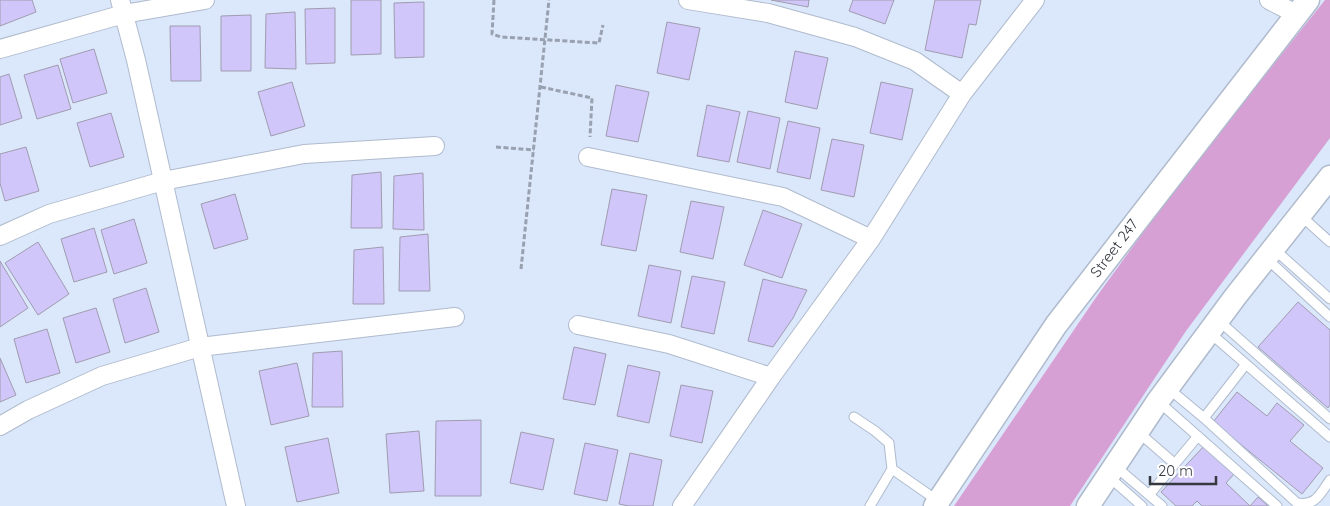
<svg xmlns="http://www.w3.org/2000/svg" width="1330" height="506" font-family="Quicksand,sans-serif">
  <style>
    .green { fill: #d6a0d5 }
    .building { fill: #d0c6f9; stroke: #a09cb0 }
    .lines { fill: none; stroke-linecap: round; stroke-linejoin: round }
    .service-casing { stroke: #afbbcd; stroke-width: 11 }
    .minor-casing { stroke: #afbbcd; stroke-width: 20 }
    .tertiary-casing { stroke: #afbbcd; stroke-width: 25 }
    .path { stroke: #98a1af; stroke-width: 3; stroke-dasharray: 5 2.5; stroke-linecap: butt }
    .service { stroke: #fff; stroke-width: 9 }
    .minor { stroke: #fff; stroke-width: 18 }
    .tertiary { stroke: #fff; stroke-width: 22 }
    .labels { text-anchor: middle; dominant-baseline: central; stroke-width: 4; stroke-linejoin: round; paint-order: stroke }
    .street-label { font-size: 15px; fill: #343940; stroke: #fff }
  </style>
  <rect width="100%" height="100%" fill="#dbe7fa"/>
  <!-- green -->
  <path class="green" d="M1325,0H1330V138L1186,331L1070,506H954L1097,296L1182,179Z"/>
  <!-- building -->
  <path class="building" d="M0,0H32L36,12L0,26Z
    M351,0H381V54L351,55Z
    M771,0H809L808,7Z
    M853,0H894L885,24L849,11Z
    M935,0H981L976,25L969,24L962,58L925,50Z
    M424,2V57L395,58L394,3Z
    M335,8V63L306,64L305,9Z
    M295,12L296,69L265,68L266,14Z
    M251,15V71H221V16Z
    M667,22L700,28L689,80L657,73Z
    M170,26H200L201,81H171Z
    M94,49L107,93L73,103L60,59Z
    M795,51L828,58L817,109L785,102Z
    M58,65L71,109L37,119L24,75Z
    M9,74L22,118L0,125V77Z
    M292,82L305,126L271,136L258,92Z
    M881,82L913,89L902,140L870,133Z
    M616,85L649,92L638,142L606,136Z
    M707,105L740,112L729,162L697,156Z
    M748,111L780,118L770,169L737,162Z
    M111,113L124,157L90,167L77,123Z
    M788,121L820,128L810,179L777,172Z
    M832,139L864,145L854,197L821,190Z
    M26,147L39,191L5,201L0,183V154Z
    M381,172L382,228H351L352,175Z
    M423,173L424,230L393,229L394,176Z
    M612,189L647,195L636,251L601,245Z
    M235,194L248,239L214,249L201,204Z
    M691,201L724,207L713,259L680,252Z
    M763,210L802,224L782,278L744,265Z
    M134,219L147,263L114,274L101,230Z
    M94,228L107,272L74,282L61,239Z
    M428,234L430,291H399L400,237Z
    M38,242L69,294L38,315L5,263Z
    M383,247L384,304H353L354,250Z
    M0,261L28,308L0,327Z
    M649,265L681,271L671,323L638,316Z
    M692,276L725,282L714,334L681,327Z
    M763,279L807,290L793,318L773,347L748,341Z
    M146,288L159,332L125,343L113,299Z
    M1298,302L1330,330V405L1328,408L1258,347Z
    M96,308L110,352L76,363L63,318Z
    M47,329L60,373L26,383L14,339Z
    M574,347L606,354L595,405L563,399Z
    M342,351L343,407H312L313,353Z
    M0,358L16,395L0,402Z
    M297,363L309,416L271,425L259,371Z
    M628,365L660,372L649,423L617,416Z
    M681,385L713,391L702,443L670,436Z
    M1237,392L1267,416L1277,403L1304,425L1290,441L1323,468L1302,494L1213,422Z
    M481,420V496H435L436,421Z
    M419,431L424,491L390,493L386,434Z
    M521,432L554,439L543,490L510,483Z
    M328,438L339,493L297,502L285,447Z
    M585,443L618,450L607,501L574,494Z
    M1204,446L1234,474L1226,483L1250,506L1258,497L1268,506H1202L1197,501L1192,506H1176L1161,492Z
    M630,453L662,460L653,506H629L619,504Z"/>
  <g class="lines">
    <!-- service casing -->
    <g class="service-casing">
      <path id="service" d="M1300,215L1330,242
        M1274,249L1330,299
        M1266,258L1330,317
        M1218,320L1330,419
        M1209,332L1330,437
        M1168,388L1204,418L1297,503C1316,506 1320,494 1330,480
        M1159,402L1277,506
        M854,417L875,431L889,443L892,469L938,501
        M1204,418L1246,364
        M1137,431L1175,464
        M1115,466L1162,506
        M1108,476L1142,506
        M1149,495L1198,436
        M870,506L892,469"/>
    </g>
    <!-- minor casing -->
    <g class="minor-casing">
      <path id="minor" d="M120,0L136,60L236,506
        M688,0L768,13L855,37L915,61L962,94
        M1269,0L1296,14
        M0,49L124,14L205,0
        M588,157L783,197L871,239
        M0,236L49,214L163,181L304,154L435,146
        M578,325L669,344L771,377
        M0,426L28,410L102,376L200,347L455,317
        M682,506L771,377L871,239L962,94L1035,0"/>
    </g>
    <!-- tertiary casing -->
    <g class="tertiary-casing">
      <path id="tertiary" d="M935,506L1056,325L1308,0
        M1088,506L1158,401L1235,297L1330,177"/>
    </g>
    <!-- path -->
    <path class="path" d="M494,0L492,34L501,37L599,43L603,25
      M541,87L592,98L590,137
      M496,147L534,150
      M521,269L549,0"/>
    <!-- service -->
    <use href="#service" class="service"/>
    <!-- minor -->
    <use href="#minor" class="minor"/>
    <!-- tertiary -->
    <use href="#tertiary" class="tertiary"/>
  </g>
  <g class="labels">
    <!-- street labels -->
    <g class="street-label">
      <text transform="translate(1114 248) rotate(-53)">Street 247</text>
    </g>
  </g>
  <!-- scale -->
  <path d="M1150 476v8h66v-8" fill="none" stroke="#343940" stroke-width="2.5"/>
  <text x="1158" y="476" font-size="15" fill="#343940" stroke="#ffffff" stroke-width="4" paint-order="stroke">20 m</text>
</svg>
